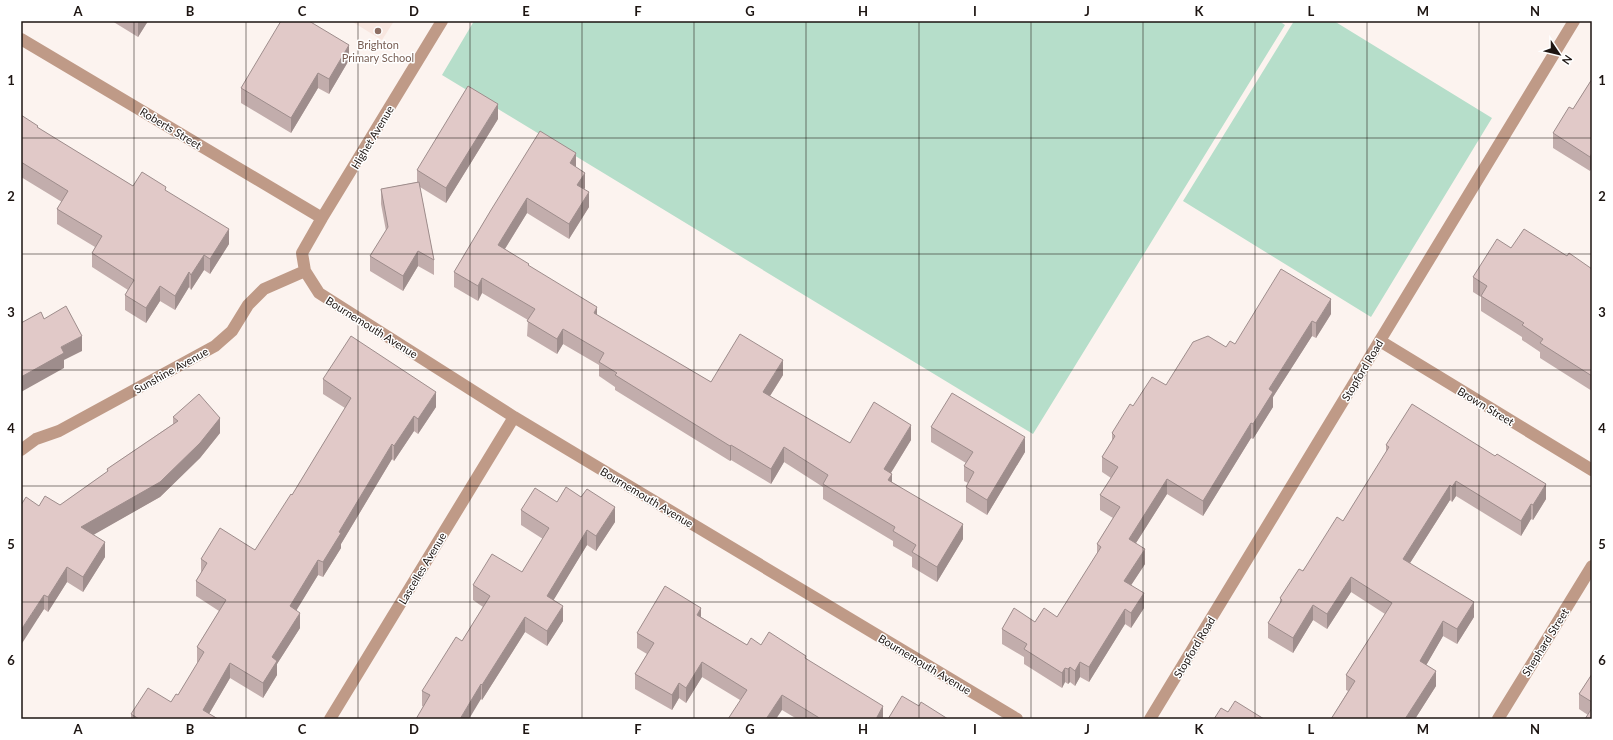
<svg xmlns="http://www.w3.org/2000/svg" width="1613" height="740" font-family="Lato,sans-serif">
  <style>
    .built { fill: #f8e6df }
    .green { fill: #b6deca }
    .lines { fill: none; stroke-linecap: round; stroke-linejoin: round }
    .street { stroke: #bf9a87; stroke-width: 12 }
    .wall { fill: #c2adac }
    .shaded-wall { fill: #9e8d8c }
    .building { fill: #e1c9c8; stroke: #9e8d8c }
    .grid { fill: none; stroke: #1d1512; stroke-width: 1; stroke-opacity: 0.55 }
    .education-dot { fill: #8d6e63; stroke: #fff; stroke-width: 1.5 }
    .labels { text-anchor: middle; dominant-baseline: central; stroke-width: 3; stroke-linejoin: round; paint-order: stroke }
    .education-label { font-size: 11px; fill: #785e54; stroke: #fff }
    .street-label { font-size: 11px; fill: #1d1512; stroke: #fff }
    .neatline { fill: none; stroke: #1d1512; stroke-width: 1.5 }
    .grid-label { font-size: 13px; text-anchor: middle; font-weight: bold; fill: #1d1512 }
  </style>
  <rect width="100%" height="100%" fill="#fcf3ef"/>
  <!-- built -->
  <path class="built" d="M351,21H394L382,40Z"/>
  <!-- green -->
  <path class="green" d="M474,21H1279L1285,25L1033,434L442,75Z
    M1294,21H1334L1492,118L1371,317L1183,201Z"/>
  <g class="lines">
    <!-- street -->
    <path class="street" d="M442,21L322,218L302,253L305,271L319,293L514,417L1017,719
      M21,39L322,218
      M1380,341L1592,470
      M21,450L36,439L59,431L215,346L232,331L248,305L264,289L305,271
      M330,719L514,417
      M1150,719L1574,21
      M1498,719L1592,566"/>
  </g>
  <!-- wall -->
  <path class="wall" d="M112,21H148L138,37Z
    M349,60L329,94L318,88L291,133L241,103V88Z
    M1592,79L1590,171L1553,148V133L1573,109Z
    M21,115L38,128L133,186L166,191L229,244L210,274L204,270L191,290L189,287L175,310L160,301L146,323L125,310V295L128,290L92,267V253L95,247L57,224V209L62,202L21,177Z
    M498,119L446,203L420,187L434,260V275L418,266L403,291L370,271V256L386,231L381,204V189L417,182V170Z
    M576,167L585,188L584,189L589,207L569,239L527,213L505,249L597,315L711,382L783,375L770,396L850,443L911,440L891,473L892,482L963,539L937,582L912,567V557L893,546V541L823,499V487L784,462L771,484L731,460L730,461L615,390V387L599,376V365L563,344L557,354L527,336L528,320L482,293L478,301L454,287V272L491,210Z
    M1511,248L1567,256L1592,269V391L1540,358V352L1522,340V337L1481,311V297L1473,292V277Z
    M1331,314L1316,338L1312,336L1273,397V407L1253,439L1251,438L1203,516L1167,494L1136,543L1145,564L1131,585L1144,608L1131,628L1125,624L1089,682L1080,677L1075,686L1070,682L1068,684L1065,682L1062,688L1024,664V657L1002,644V629L1057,617L1097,554V544L1113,518L1100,510V495L1111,478L1102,472V457L1112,441V433L1133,406L1226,347Z
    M323,379L436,407L418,434L414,431L394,461L392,459L341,544V548L323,577L318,575L296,610L300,628L277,664V675L263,698L230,678L209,714L218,719H131V714L171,702L178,695L198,663L197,662V647L219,611L196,596V581L201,573V559L255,550L292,495L345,408L323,394Z
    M173,417L220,433L200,458L160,497L94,534L105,557L83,592L67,582L48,612L44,609L38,618L39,506L60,505L107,472V469L173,424Z
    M931,427L1025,452L987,515L966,502V487L968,483L964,481V466L966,463L931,442Z
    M1386,445L1546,499L1533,520L1531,519L1521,536L1456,496L1452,502L1450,500L1410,563L1474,617L1457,644L1443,636L1426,665L1436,686L1415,719H1331L1348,691L1346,690V675L1385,614L1351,592L1327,629L1313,620L1293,653L1268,638V623L1280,603V598L1343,521L1386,453Z
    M557,502L615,522L596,551L587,545L553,600L563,621L547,646L525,632L482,700L481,699L424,707L422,706V691L462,641L483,607L473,600V585L522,572L543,539L521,525V510Z
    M701,617L747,645H761L806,659L883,719H797L782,710L740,700L702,677L686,703L679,698L672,710L635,689V674L647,654L637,648V633Z
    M1592,674V719L1588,715L1579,709V694Z"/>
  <!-- shaded-wall -->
  <path class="shaded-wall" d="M139,21H148L138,37V22Z
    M349,45V60L329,94V79Z
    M318,73V88L291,133V118Z
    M498,104V119L446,203V188Z
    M576,153V168L570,163Z
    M1592,153V168L1590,171V157Z
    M585,173V188L577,200V185Z
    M589,192V207L569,239V224Z
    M527,198V213L498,260V245Z
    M229,229V244L210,274V259Z
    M418,251V266L403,291V276Z
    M204,255V270L191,290V275Z
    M189,272V287L175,310V296Z
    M482,278V293L478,301V286Z
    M160,286V301L146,323V308Z
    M1331,299V314L1316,338V323Z
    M597,307V322L594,313Z
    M1312,321V336L1273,397V407L1253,439V424L1269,389Z
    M563,329V344L557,354V339Z
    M82,336V351L64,360V368L21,392V377L61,347Z
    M783,360V375L763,407V392Z
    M436,392V407L418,434V419Z
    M414,416V431L394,461V446Z
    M220,418V433L200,458L160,497L81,542V527Z
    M1251,423V438L1203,516V501Z
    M911,425V440L884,484V469Z
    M1025,437V452L987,515V500Z
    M392,444V459L341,544V548L323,577V562L339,532Z
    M731,445V460L730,461V446Z
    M784,447V462L771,484V469Z
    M892,474V489L888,480Z
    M1167,479V494L1129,554V539Z
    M1456,481V496L1452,502V487Z
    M1546,484V499L1533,520V505Z
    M1450,485V500L1403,574V559Z
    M1531,504V519L1521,536V521Z
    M615,507V522L596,551V536Z
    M963,524V539L937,582V567Z
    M587,530V545L547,611V596Z
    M105,542V557L83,592V577Z
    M1145,549V564L1124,596V581Z
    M318,560V575L290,621V606Z
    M67,567V582L48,612V597Z
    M1351,577V592L1327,629V614Z
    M1144,593V608L1131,628V613Z
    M44,595V609L21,645V630Z
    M1474,602V617L1457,644V629Z
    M1313,605V620L1293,653V638Z
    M563,606V621L547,646V631Z
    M701,608V623L697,615Z
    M1125,609V624L1089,682V667Z
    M300,613V628L277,664V675L263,698V683L272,657Z
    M525,617V632L482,700V685Z
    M1443,621V636L1420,676V661Z
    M702,662V677L686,703V688Z
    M1080,662V677L1075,686V671Z
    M230,663V678L206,719L203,710Z
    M1070,667V682L1068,684V669Z
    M1065,668V682L1062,688V673Z
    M1436,671V686L1415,719H1405Z
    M679,683V698L672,710V695Z
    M481,684V699L469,719H460Z
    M782,695V710L776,719H766Z
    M883,706V719H876Z"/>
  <!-- building -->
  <path class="building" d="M281,21H309L349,45L329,79L318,73L291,118L241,88Z
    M1592,79V153L1590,157L1553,133L1569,107L1573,109Z
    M468,86L498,104L446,188L417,170Z
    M21,115L38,126L37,127L133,186L142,172L166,187L165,190L229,229L210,259L204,255L191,275L189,272L175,296L160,286L146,308L125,295L134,280L92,253L102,236L57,209L68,191L21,162Z
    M540,131L576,153L570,163L585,173L577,185L589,192L569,224L527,198L498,245L529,264L528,265L597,307L594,313L711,382L740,334L783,360L763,392L850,443L874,402L911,425L884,469L892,474L888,480L963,524L937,567L912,552L916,545L893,531L895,527L823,484L828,475L784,447L771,469L731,445L730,446L615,375L617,373L599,362L604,353L563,329L557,339L527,321L535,309L482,278L478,286L454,272L491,210Z
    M419,182L434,260L418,251L403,276L370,256L388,227L381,189Z
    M1524,229L1567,256L1569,253L1592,269V376L1540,343L1543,339L1522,325L1524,323L1481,296L1487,286L1473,277L1497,239L1511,248Z
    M1281,269L1331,299L1316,323L1312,321L1269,389L1273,392L1253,424L1251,423L1203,501L1167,479L1129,539L1145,549L1124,581L1144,593L1131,613L1125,609L1089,667L1080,662L1075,671L1070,667L1068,669L1065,668L1062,673L1024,649L1027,644L1002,629L1014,608L1035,622L1044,608L1057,617L1101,547L1097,544L1120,507L1100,495L1118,467L1102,457L1115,436L1112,433L1130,404L1133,406L1152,377L1166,385L1193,342L1208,336L1226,347L1230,341L1235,344Z
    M66,306L82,336L61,347L64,353L21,377V323L41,312L44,319Z
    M351,336L436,392L418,419L414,416L394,446L392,444L339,532L341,533L323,562L318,560L290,606L300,613L272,657L277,661L263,683L230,663L203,710L218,719H139L131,714L148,688L171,702L176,694L178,695L204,652L197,647L226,600L196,581L207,563L201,559L220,528L255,550L291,494L292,495L351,398L323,379Z
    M952,393L1025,437L987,500L966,487L974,472L964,466L973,452L931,427Z
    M199,394L220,418L200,443L160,482L81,527L105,542L83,577L67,567L48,597L44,595L21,630V505L26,497L39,506L45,496L60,505L108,471L107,469L178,421L173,417Z
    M1412,404L1495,456L1497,454L1546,484L1533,505L1531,504L1521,521L1456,481L1452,487L1450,485L1403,559L1474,602L1457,629L1443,621L1420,661L1436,671L1405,719H1331L1355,681L1346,675L1392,603L1351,577L1327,614L1313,605L1293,638L1268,623L1282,600L1280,598L1299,569L1303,571L1337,517L1343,521L1389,447L1386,445Z
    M566,487L581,497L587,489L615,507L596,536L587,530L547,596L563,606L547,631L525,617L482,685L481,684L460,719H416L430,695L422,691L456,637L462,641L490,596L473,585L492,554L522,572L549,528L521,510L535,488L557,502Z
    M665,586L701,608L697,615L747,645L751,638L761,645L769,632L806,656L805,658L883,706L876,719H821L782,695L766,719H728L747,690L702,662L686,688L679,683L672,695L635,674L654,643L637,633Z
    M1592,674V702L1579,694Z
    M902,696L919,706L921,702L948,719H888Z
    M1235,701L1264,719H1214L1221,708L1228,712Z
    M1592,708V719H1585Z"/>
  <!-- grid -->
  <path class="grid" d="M134,21V719M246,21V719M358,21V719M470,21V719M582,21V719M694,21V719M806,21V719M919,21V719M1031,21V719M1143,21V719M1255,21V719M1367,21V719M1479,21V719M21,138H1592M21,254H1592M21,370H1592M21,486H1592M21,602H1592"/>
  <!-- markers -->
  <circle class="education-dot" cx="378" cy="31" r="4"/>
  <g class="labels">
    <!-- education labels -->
    <g class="education-label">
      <text x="378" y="44">Brighton<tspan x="378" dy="13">Primary School</tspan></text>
    </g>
    <!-- street labels -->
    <g class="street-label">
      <text transform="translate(171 128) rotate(31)">Roberts Street</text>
      <text transform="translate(372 137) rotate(-59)">Highet Avenue</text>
      <text transform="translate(372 327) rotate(32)">Bournemouth Avenue</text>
      <text transform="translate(171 370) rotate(-29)">Sunshine Avenue</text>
      <text transform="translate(1362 370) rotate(-59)">Stopford Road</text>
      <text transform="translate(1486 406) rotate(31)">Brown Street</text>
      <text transform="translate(647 497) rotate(31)">Bournemouth Avenue</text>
      <text transform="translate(422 568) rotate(-59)">Lascelles Avenue</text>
      <text transform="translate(1545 642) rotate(-58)">Shephard Street</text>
      <text transform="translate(1194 647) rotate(-59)">Stopford Road</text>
      <text transform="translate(925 664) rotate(31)">Bournemouth Avenue</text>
    </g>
  </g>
  <!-- border -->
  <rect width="1613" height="740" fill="none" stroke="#ffffff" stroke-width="44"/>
  <!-- north arrow -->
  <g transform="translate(1559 54) rotate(125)" stroke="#ffffff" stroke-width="3" paint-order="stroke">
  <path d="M0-3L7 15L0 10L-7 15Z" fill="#1d1512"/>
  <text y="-6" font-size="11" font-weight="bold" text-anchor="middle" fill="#1d1512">N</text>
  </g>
  <rect x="22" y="22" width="1569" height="696" class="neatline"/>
  <g class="grid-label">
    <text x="78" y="16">A</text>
    <text x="190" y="16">B</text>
    <text x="302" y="16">C</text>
    <text x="414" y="16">D</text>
    <text x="526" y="16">E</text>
    <text x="638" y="16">F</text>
    <text x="750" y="16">G</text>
    <text x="863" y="16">H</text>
    <text x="975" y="16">I</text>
    <text x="1087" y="16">J</text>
    <text x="1199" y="16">K</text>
    <text x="1311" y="16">L</text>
    <text x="1423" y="16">M</text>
    <text x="1535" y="16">N</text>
    <text x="11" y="85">1</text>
    <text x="1602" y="85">1</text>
    <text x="11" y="201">2</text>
    <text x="1602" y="201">2</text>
    <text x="11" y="317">3</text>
    <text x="1602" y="317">3</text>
    <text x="11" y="433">4</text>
    <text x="1602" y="433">4</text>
    <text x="11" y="549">5</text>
    <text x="1602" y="549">5</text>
    <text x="11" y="665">6</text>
    <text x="1602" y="665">6</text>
    <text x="78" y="734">A</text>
    <text x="190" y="734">B</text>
    <text x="302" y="734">C</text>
    <text x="414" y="734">D</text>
    <text x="526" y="734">E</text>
    <text x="638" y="734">F</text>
    <text x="750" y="734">G</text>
    <text x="863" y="734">H</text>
    <text x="975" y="734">I</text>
    <text x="1087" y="734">J</text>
    <text x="1199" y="734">K</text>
    <text x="1311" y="734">L</text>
    <text x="1423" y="734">M</text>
    <text x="1535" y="734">N</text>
  </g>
</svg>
